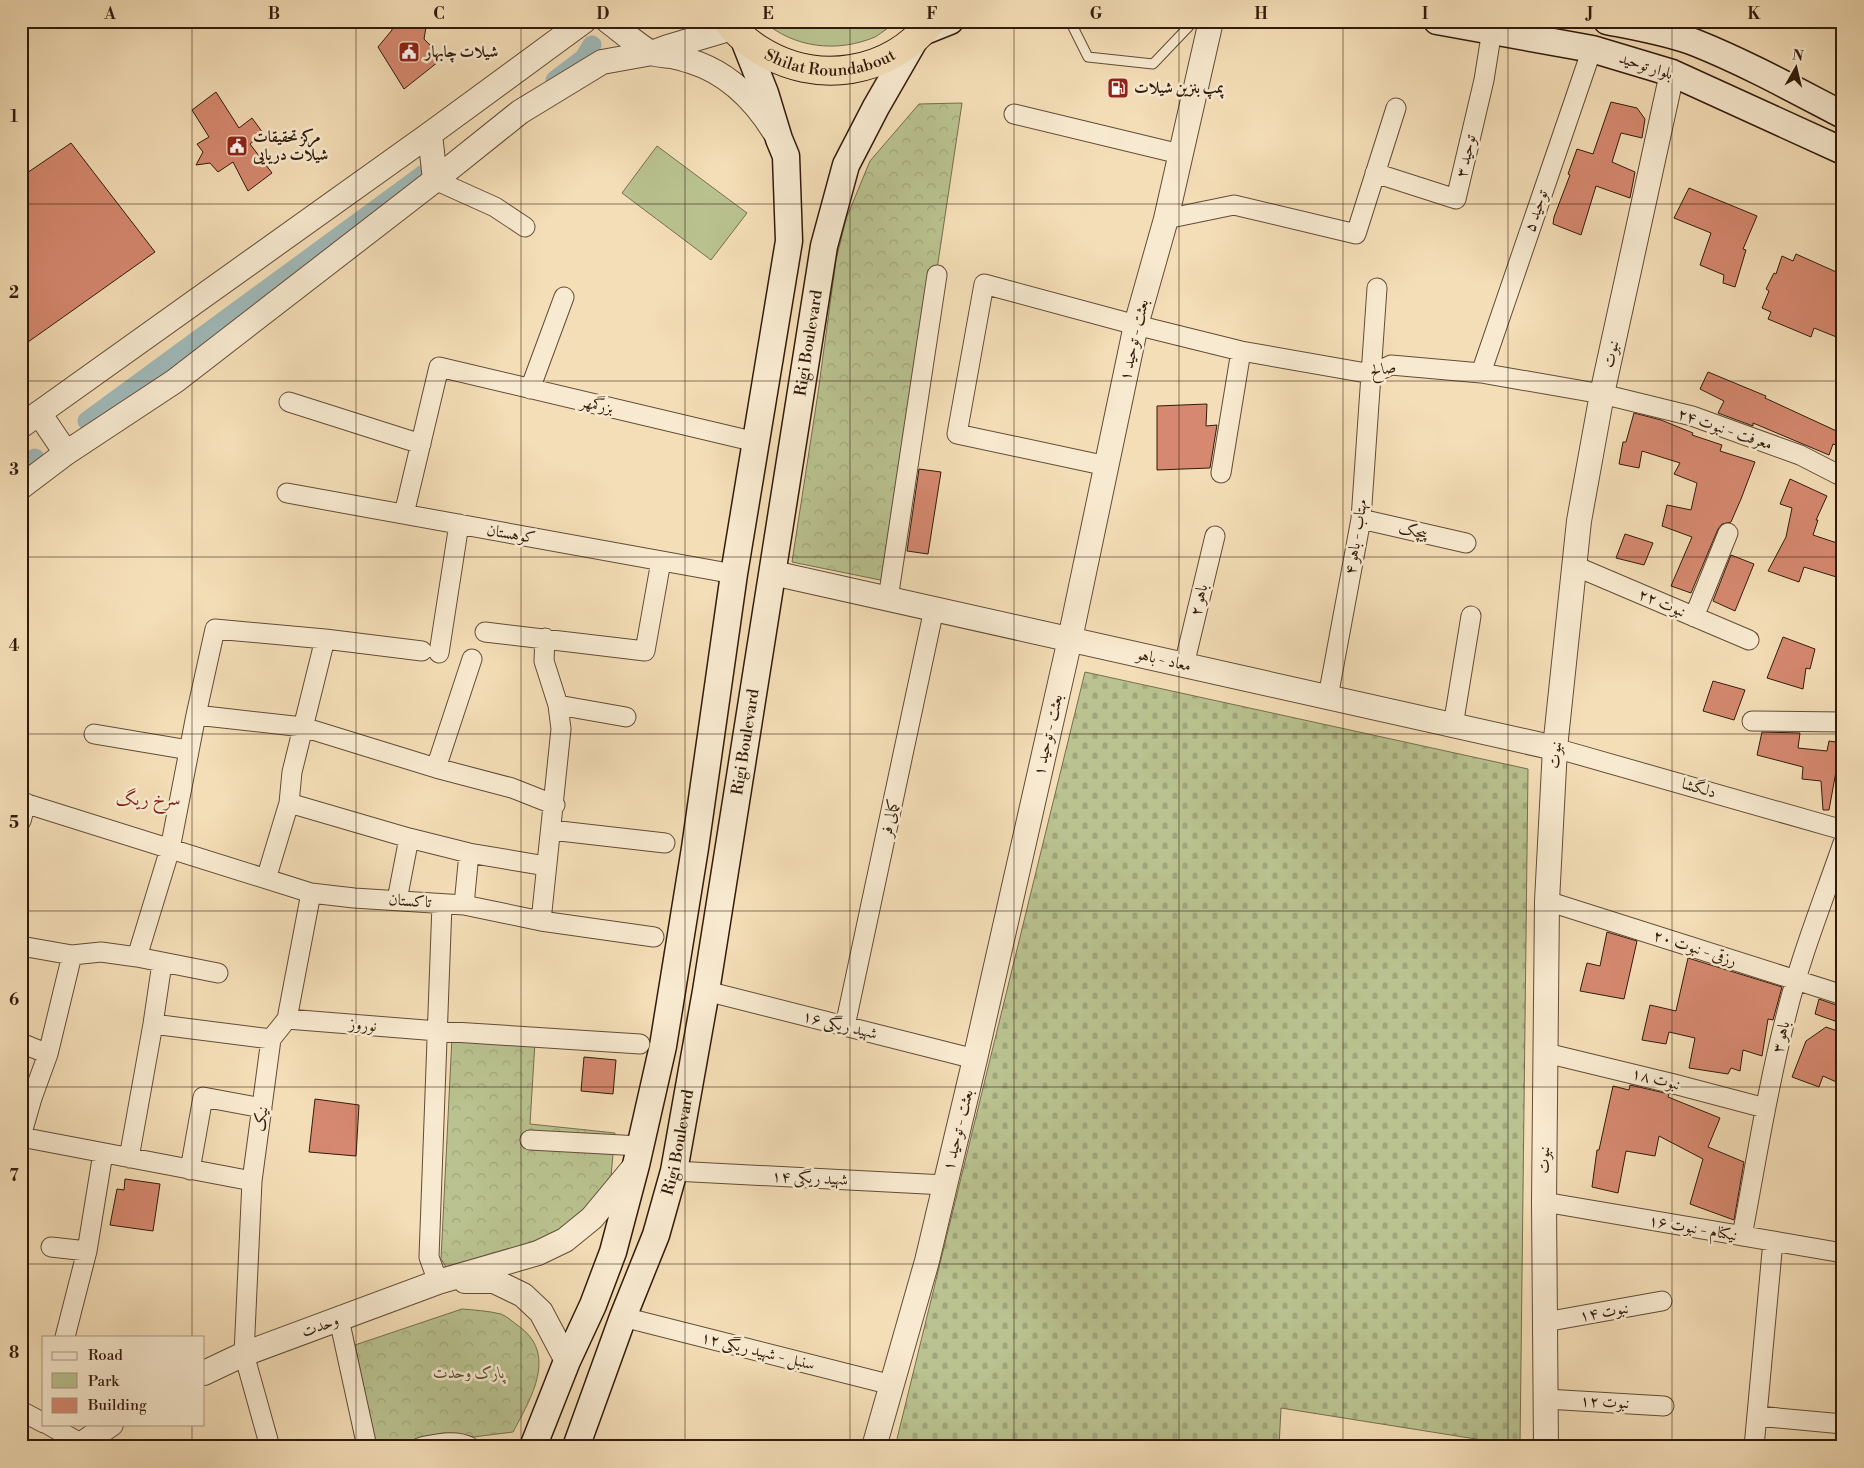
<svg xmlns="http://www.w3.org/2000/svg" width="1864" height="1468" font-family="'Libre Bodoni',Amiri,serif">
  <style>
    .green { fill: #b9c290; stroke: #766e4e }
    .forest { fill: url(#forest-crowns); stroke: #766e4e }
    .cemetery { fill: url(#cemetery-stones); stroke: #766e4e }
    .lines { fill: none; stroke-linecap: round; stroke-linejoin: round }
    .canal { stroke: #a0b9b9; stroke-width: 19 }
    .building { fill: #d68970; stroke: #321b0b }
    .service-casing { stroke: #624c36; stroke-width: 11 }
    .minor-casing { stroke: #624c36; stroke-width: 21 }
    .tertiary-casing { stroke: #624c36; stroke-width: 26 }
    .secondary-casing { stroke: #321b0b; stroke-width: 29 }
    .trunk-casing { stroke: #321b0b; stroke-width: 30 }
    .service { stroke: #f8ead0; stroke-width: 9 }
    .minor { stroke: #f8ead0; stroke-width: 19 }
    .tertiary { stroke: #f8ead0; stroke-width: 24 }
    .secondary { stroke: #f8ead0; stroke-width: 26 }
    .trunk { stroke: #f4deb7; stroke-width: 28 }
    .grid { fill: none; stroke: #321b0b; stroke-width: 1; stroke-opacity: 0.55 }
    .labels { text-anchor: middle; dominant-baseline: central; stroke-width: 5; stroke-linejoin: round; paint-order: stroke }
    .street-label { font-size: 16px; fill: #321b0b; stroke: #f8ead0 }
    .poi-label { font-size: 16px; font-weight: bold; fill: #321b0b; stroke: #f8ead0; text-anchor: start }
    .park-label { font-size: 16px; font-style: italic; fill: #5a4d33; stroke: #f8ead0 }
    .neighbourhood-label { font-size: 18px; fill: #7a1f14; stroke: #f8ead0 }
    .neatline { fill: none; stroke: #321b0b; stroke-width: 2 }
    .grid-label { font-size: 16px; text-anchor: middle; font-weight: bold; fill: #321b0b }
  </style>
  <defs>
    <pattern id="forest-crowns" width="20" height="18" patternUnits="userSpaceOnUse" patternTransform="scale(1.25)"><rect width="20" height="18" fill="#b9c290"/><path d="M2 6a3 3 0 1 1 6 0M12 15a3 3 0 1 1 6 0" fill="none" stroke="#a0a67b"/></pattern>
    <pattern id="cemetery-stones" width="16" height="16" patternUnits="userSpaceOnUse" patternTransform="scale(1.25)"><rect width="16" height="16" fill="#b9c290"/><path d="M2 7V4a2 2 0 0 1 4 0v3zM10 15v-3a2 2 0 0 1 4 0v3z" fill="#a0a67b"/></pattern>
  </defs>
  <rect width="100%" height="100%" fill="#f4deb7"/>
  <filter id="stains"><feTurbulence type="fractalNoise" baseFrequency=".004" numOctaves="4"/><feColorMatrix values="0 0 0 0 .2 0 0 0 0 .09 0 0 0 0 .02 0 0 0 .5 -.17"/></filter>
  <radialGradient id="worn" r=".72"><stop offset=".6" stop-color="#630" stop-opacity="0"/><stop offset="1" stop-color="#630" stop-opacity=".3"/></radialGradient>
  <!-- green -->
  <path class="green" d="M763,21H897C890,26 882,33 875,37C837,53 794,48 763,21Z
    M657,146L747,213L711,260L622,193Z"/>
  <!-- forest -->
  <path class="forest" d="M962,103L890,582L792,562L818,393L836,260L846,219L870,161L919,104Z
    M452,1037L535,1042L530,1124L615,1133L611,1176L568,1233L446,1267L441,1259Z
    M462,1309C474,1310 489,1311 501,1314C506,1316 512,1321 517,1325C559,1353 531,1398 513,1432L393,1447H376L355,1345Z"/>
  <!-- cemetery -->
  <path class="cemetery" d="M1085,672L1528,769L1520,1446L1281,1408L1279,1447H895Z"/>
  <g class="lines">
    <!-- canal -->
    <path class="canal" d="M555,80L584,58L592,45
      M87,421L424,174
      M21,468L35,458"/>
  </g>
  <!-- building -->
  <path class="building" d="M392,21H427L424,39L443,58L404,89L378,47L392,30Z
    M216,92L239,128L252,118L263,133L250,144L272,173L248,191L233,162L218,172L210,163L196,165L203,152L197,144L209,137L192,110Z
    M1611,102L1637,108L1645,119L1642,138L1621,133L1612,162L1635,172L1630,198L1596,186L1581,235L1553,224L1554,217L1570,175L1568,174L1577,149L1593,154Z
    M71,143L155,252L21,347V177Z
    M1689,188L1757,216L1743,249L1746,250L1735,287L1723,283L1724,275L1700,265L1711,233L1674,218Z
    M1796,254L1843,275V330L1839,338L1814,328L1811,337L1768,319L1771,312L1762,308L1769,291L1766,289L1774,273L1776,274L1782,256L1793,261Z
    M1708,372L1766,396L1765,398L1843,434L1839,446L1833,444L1829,455L1753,423V426L1718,413L1724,401L1700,389Z
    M1207,404L1206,426L1217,425L1210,468L1157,470V406Z
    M1634,413L1661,420L1693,433L1692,435L1722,445L1720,451L1755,462L1741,499L1731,522L1722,524L1718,529L1691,593L1671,586L1692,537L1662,526L1667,505L1691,510L1697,483L1674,474L1680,463L1642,451L1639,468L1619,464L1623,442H1626Z
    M919,469L941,472L928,554L907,551Z
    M1790,479L1827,496L1816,520H1818L1813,535L1843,545V579L1804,567L1799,582L1768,571L1786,537L1792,508L1780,504Z
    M1625,534L1653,543L1644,565L1616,558Z
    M1731,555L1754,564L1735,611L1713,601Z
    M1783,637L1815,649L1810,669L1806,668L1803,689L1767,678Z
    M1713,681L1745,690L1734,720L1703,711Z
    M1762,732L1800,733L1798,748L1827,751L1829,741L1843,743V766H1837L1829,810H1823L1821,781L1802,779L1803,767L1757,755Z
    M1607,932L1637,941L1624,999L1580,991L1587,963L1600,966Z
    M1688,958L1782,987L1773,1020L1768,1019L1762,1056L1743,1050L1740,1071L1731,1068L1728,1074L1689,1068L1695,1038L1669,1032L1666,1044L1642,1040L1650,1005L1676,1011Z
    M1819,999L1839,1006L1835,1021L1815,1014Z
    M1826,1027L1843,1033V1085L1823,1076L1819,1087L1792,1077L1806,1041Z
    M584,1057L616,1060L613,1094L581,1091Z
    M1630,1085L1669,1094L1668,1097L1720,1118L1708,1147L1744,1162L1734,1220L1690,1204L1703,1159L1659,1136L1655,1156L1626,1151L1618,1193L1592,1187L1597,1150H1599L1613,1086L1629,1090Z
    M315,1099L359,1105L356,1156L309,1152Z
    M125,1179L160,1184L153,1231L110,1225L117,1189L124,1190Z"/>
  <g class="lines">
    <!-- service casing -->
    <g class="service-casing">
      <path id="service" d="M1070,21L1088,57L1153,64L1194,21"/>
    </g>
    <!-- minor casing -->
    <g class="minor-casing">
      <path id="minor" d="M1014,114L1180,154
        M1375,173L1456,199L1484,80L1492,30
        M435,180L495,207L525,227
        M1166,219L1234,205L1356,234L1396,108
        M1481,373L1592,49
        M530,389L564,297
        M289,402L421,444
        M1107,466L957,434L984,284L1136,325L1241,351L1372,374L1391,365L1481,373L1602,394L1692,416L1800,455L1843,477
        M1221,473L1241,351
        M287,493L734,574
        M404,514L439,367L756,442
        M1361,519L1466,543
        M1575,566L1749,640
        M888,599L937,275
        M1694,617L1728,533
        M485,632L645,651L661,561
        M439,653L459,524
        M1184,665L1215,536
        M1328,697L1361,519L1377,288
        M558,705L626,717
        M196,715L303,727L436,768L512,788L555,805
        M1752,721L1843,722
        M1453,726L1471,616
        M94,734L189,750
        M1555,748L1843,830
        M436,768L472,659
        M21,802L311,893L354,898L464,905L541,921L654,937
        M289,803L409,838L469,853L546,866
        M21,821L26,803
        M551,830L665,843
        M266,879L289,803L292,772L325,639
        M397,900L409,838
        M1547,901L1843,995
        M464,905L469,853
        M541,921L561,729L558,705L544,661L545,638
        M21,946L72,955L101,952L137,957L218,973
        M137,957L170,849L196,715L215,629L325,639L422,651
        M706,991L975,1059
        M287,1019L438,1031L640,1044
        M153,1024L271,1039
        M845,1026L934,609
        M21,1043L48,1054
        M1546,1053L1674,1084L1765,1108
        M21,1136L32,1098L48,1054L72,955
        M21,1137L252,1181
        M530,1140L640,1146
        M129,1158L153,1024L162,963
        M190,1170L203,1097L262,1108
        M674,1171L945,1185
        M1544,1202L1843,1253
        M1742,1236C1756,1163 1767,1089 1786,1016C1800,958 1823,901 1843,843
        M51,1247L87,1251
        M438,1282L429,1257L442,904
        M623,1317L892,1385
        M339,1319L367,1447
        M1545,1322L1662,1301
        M65,1337L87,1251L103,1153
        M1546,1399L1664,1406
        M21,1411L44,1423
        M1757,1416L1843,1424
        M47,1424L82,1444L78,1447
        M270,1447L244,1354L252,1181L271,1039L287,1019L311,893
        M421,1447C437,1444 455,1439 470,1447
        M1754,1447L1773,1241"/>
    </g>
    <!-- tertiary casing -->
    <g class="tertiary-casing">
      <path id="tertiary" d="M608,21C619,29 642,49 652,53C657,55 665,55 671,56C677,57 683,59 690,61C726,72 754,99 774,131
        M430,134L435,180
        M39,413L66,453
        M21,426L430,134L584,21
        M21,487L66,453L175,381L435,180L520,112L602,62L652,53L668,47L732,28
        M773,573L1555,748
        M465,1281H494L523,1295L541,1312L567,1361
        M204,1373L244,1354L438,1282L538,1253L565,1240L592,1218L636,1165
        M81,1447L82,1444L111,1424
        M874,1447L927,1261L975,1059L1070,639L1136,325L1166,219L1211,21
        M1546,1447L1544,1202L1547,901L1555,748L1579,521L1602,394L1672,73"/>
    </g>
    <!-- secondary casing -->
    <g class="secondary-casing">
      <g id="secondary">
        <path d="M1437,21L1592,49L1672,73L1843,151"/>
        <path d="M1607,21C1636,27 1668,32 1696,43C1746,63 1795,90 1843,115"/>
        <path d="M925,31L950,21"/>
        <path d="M533,1447L567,1361L593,1305L613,1252L636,1165L663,1046L695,848L734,574L789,241L786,156L779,139L765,93L744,40"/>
        <path id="s1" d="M576,1447L623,1317L656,1235L674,1171L706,991L824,246L846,165L876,107L914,41"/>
      </g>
    </g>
    <!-- trunk casing -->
    <g class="trunk-casing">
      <g id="trunk">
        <path id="s2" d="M727,21C736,33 746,41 758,49C816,86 889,75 932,21"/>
      </g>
    </g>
    <!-- service -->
    <use href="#service" class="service"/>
    <!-- minor -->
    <use href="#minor" class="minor"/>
    <!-- tertiary -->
    <use href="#tertiary" class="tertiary"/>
    <!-- secondary -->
    <use href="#secondary" class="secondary"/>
    <!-- trunk -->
    <use href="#trunk" class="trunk"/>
  </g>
  <!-- grid -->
  <path class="grid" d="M192,21V1337M356,21V1447M521,21V1447M685,21V1447M850,21V1447M1014,21V1447M1179,21V1447M1343,21V1447M1508,21V1447M1672,21V1447M21,204H1843M21,381H1843M21,557H1843M21,734H1843M21,911H1843M21,1087H1843M21,1264H1843M192,1424V1447"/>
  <!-- icons -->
  <defs>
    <g id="civic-square" transform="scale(1.125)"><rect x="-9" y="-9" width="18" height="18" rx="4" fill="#8f2418" stroke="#f8ead0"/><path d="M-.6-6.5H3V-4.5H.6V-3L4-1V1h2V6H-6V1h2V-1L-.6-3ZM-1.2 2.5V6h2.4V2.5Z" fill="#fff"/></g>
    <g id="fuel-square" transform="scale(1.125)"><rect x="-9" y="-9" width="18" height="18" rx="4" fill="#8f2418" stroke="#f8ead0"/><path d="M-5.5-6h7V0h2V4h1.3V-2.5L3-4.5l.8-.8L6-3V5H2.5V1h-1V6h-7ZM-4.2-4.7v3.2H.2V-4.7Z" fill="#fff"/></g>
  </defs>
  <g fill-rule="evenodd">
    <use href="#civic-square" x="409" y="52"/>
    <use href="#fuel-square" x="1118" y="88"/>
    <use href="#civic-square" x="237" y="146"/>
  </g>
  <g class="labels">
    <!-- street labels -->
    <g class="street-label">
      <text stroke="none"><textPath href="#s2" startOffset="118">Shilat Roundabout</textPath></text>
      <text transform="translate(1646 66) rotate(18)">بلوار توحید</text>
      <text transform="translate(1466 156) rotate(-77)">توحید ۳</text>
      <text transform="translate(1536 211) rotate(-71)">توحید ۵</text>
      <text transform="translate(1134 340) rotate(-77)">بعثت - توحید ۱</text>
      <text stroke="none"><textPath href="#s1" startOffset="1132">Rigi Boulevard</textPath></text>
      <text transform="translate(1611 354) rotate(-78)">نبوت</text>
      <text transform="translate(1383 369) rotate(-10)">صالح</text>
      <text transform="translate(597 405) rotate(13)">بزرگمهر</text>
      <text transform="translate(1725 429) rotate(19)">معرفت - نبوت ۲۴</text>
      <text transform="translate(1413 531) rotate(13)">پیچک</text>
      <text transform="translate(511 534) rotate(10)">کوهستان</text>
      <text transform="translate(1356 537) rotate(-81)">مهتاب - باهو ۴</text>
      <text transform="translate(1199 600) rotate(-77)">باهو ۲</text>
      <text transform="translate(1662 603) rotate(23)">نبوت ۲۲</text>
      <text transform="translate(1164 660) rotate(13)">معاد - باهو</text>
      <text transform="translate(1048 735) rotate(-77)">بعثت - توحید ۱</text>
      <text stroke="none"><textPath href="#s1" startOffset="728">Rigi Boulevard</textPath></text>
      <text transform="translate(1555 755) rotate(-86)">نبوت</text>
      <text transform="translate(1699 788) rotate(16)">دلگشا</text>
      <text transform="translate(890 818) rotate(-78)">کمالی فر</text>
      <text transform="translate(410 901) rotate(4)">تاکستان</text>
      <text transform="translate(1695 948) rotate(18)">رزقی - نبوت ۲۰</text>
      <text transform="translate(363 1025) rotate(5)">نوروز</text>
      <text transform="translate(840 1025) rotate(14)">شهید ریگی ۱۶</text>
      <text transform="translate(1781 1037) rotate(-77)">باهو ۳</text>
      <text transform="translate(1656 1079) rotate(14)">نبوت ۱۸</text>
      <text transform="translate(261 1119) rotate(-82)">نیک</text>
      <text transform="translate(958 1130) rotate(-76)">بعثت - توحید ۱</text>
      <text stroke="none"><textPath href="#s1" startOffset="322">Rigi Boulevard</textPath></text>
      <text transform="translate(1544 1160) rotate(-89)">نبوت</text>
      <text transform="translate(810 1178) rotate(3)">شهید ریگی ۱۴</text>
      <text transform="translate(1693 1228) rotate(10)">نیکنام - نبوت ۱۶</text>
      <text transform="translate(1604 1312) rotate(-10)">نبوت ۱۴</text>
      <text transform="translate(320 1326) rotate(-20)">وحدت</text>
      <text transform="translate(758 1351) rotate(14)">سنبل - شهید ریگی ۱۲</text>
      <text transform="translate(1605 1402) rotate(3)">نبوت ۱۲</text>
    </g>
    <!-- poi labels -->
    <g class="poi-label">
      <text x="425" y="52">شیلات چابهار</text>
      <text x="1134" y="88">پمپ بنزین شیلات</text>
      <text x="253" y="137">مرکز تحقیقات<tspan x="253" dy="18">شیلات دریایی</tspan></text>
    </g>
    <!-- park labels -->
    <g class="park-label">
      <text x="469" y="1373">پارک وحدت</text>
    </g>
    <!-- neighbourhood labels -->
    <g class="neighbourhood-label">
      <text x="148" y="799">سرخ ریگ</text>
    </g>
  </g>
  <!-- margin -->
  <rect width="1864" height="1468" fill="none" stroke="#f4deb7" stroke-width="55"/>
  <!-- legend -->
  <rect x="42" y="1336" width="162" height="90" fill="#f8ead0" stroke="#a99781"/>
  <rect x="52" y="1352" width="25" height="8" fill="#f8ead0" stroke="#a99781"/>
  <text x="88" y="1360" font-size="15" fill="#321b0b">Road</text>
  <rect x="52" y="1373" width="25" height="15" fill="#b9c290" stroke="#a99781"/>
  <text x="88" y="1386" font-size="15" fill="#321b0b">Park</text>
  <rect x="52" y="1398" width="25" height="15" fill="#d68970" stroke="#a99781"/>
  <text x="88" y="1410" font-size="15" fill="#321b0b">Building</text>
  <!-- north arrow -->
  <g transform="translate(1796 68) rotate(8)" stroke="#f8ead0" stroke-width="4" paint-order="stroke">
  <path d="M0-4L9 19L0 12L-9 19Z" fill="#321b0b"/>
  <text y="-8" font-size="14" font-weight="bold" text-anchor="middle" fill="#321b0b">N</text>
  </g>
  <rect x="28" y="28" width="1808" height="1412" class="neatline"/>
  <g class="grid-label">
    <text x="110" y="19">A</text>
    <text x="274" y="19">B</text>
    <text x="439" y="19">C</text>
    <text x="603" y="19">D</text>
    <text x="768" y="19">E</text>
    <text x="932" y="19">F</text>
    <text x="1096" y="19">G</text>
    <text x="1261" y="19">H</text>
    <text x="1425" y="19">I</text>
    <text x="1590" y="19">J</text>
    <text x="1754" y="19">K</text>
    <text x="14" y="122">1</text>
    <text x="14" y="298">2</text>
    <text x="14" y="475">3</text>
    <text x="14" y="651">4</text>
    <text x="14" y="828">5</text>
    <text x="14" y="1005">6</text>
    <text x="14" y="1181">7</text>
    <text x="14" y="1358">8</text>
  </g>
  <rect width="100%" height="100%" filter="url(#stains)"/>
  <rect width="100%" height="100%" fill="url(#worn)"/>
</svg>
